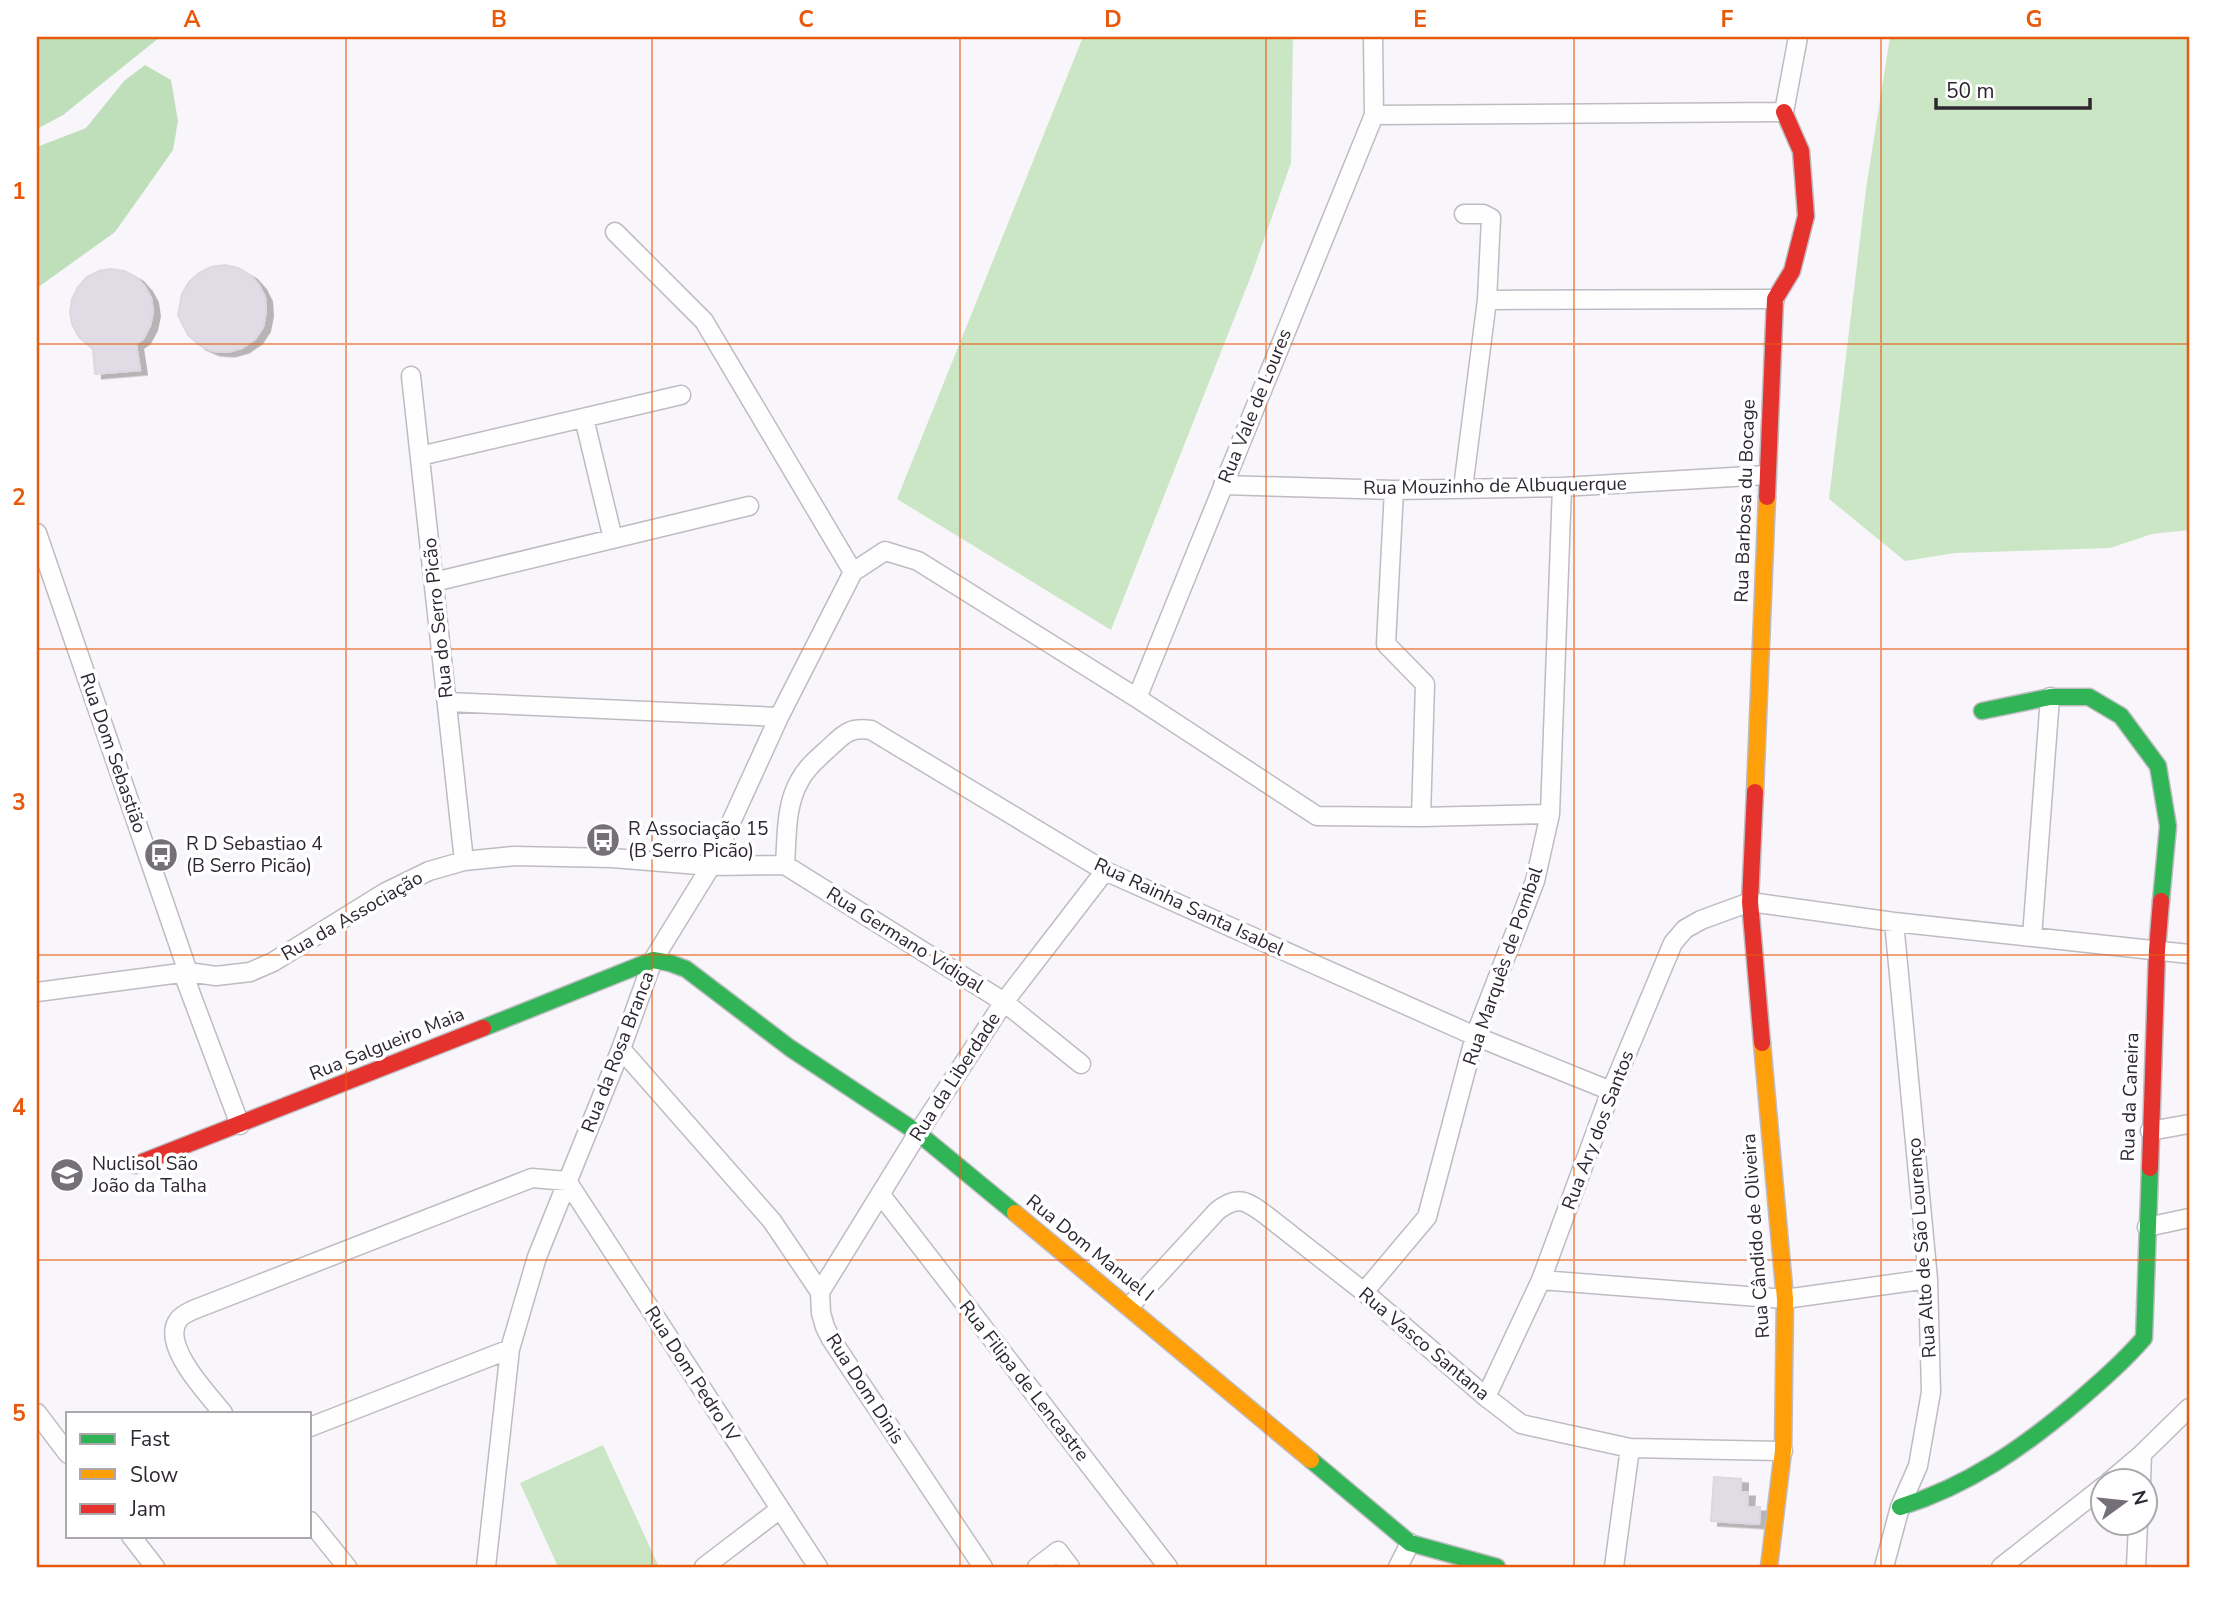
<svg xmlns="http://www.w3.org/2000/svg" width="2226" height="1604" font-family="'Nunito Sans',sans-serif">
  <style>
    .green { fill: #cae6c5 }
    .forest { fill: #bfdeba }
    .building { fill: #e0dce5; stroke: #dcd8e0; stroke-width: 2; filter: url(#shadow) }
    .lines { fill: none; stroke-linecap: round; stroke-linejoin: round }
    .street-casing { stroke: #bfbbc2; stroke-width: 21 }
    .fast-casing { stroke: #bfbbc2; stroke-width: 19 }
    .slow-casing { stroke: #bfbbc2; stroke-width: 19 }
    .jam-casing { stroke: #bfbbc2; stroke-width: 19 }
    .street { stroke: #fefefe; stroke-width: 18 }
    .fast { stroke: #30b455; stroke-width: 16 }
    .slow { stroke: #ff9f0a; stroke-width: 16 }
    .jam { stroke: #e5322d; stroke-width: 16 }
    .grid { fill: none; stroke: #e8590c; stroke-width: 2; stroke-opacity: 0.55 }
    .labels { text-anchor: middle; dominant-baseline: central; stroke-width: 7; stroke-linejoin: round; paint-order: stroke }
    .street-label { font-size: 19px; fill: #2e2732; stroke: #fff }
    .poi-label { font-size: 19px; fill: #2e2732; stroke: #fff; text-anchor: start }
    .neatline { fill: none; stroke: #e8590c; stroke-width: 2.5 }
    .grid-label { font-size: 23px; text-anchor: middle; font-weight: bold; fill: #e8590c }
  </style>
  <defs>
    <filter id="shadow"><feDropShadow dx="7" dy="4.5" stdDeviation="0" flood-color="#0004"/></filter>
  </defs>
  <rect width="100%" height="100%" fill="#f8f6fa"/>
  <!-- green -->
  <path class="green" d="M1083,37H1293L1291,163L1251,276L1111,630L897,499Z
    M1890,37H2189V530L2152,534L2110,548L1955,553L1905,561L1829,499L1866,189Z
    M603,1445L659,1567H558L520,1483Z"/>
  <!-- forest -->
  <path class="forest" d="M37,37H160L63,115L37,129Z
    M145,65L171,80L178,121L173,150L115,232L37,288V147L86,128L124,81Z"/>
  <!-- building -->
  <path class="building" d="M225,265L238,268L250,275L259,285L265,297L266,312L263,327L255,339L242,348L228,352L213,351L199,345L188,335L178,315L182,294L189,282L199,273L211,267Z
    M111,269L124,271L136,277L145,287L151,298L153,312L150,326L143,339L136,344L140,370L95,374L93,349L79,337L72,324L70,312L72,299L78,287L87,277L99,271Z
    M1714,1477L1741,1479V1492H1748L1747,1507H1760L1759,1524L1711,1521Z"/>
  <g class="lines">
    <!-- street casing -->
    <g class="street-casing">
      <path id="street" d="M1374,115L1784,112L1798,37
        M615,232L704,321L853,572
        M1487,300L1775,299
        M411,376L464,861
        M584,418L613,539
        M420,456L681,395
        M1223,485L1394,490L1562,487L1767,475
        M1463,488L1487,300L1491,218L1483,214H1464
        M1394,490L1386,644L1425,684L1421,817
        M37,533L188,972
        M853,572L885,551L918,561L1137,698L1317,816L1421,817L1550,814
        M434,582L749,506
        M1137,698L1374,115L1373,37
        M447,702L779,717
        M785,865C787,838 785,805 800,780C806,768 819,757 829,748C844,734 849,727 871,730L1105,871L1475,1036L1611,1091
        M2032,937L2050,697
        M183,973L240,1125
        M37,992L188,972L216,976L250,972L273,962L386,892L429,871L464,861L514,856L612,858L711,866L785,865L1004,1002L1081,1064
        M621,1049L772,1221L820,1292L821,1313L825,1327L831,1339L983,1567
        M2150,1131L2189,1124
        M881,1195L1168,1567
        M2147,1227L2189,1218
        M1541,1280L1785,1299L1928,1279
        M820,1292L918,1133L1004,1002L1105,871
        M1364,1292L1427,1217L1475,1036L1535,881L1550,814L1562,487
        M1129,1307L1217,1211C1238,1194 1247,1201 1267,1216L1364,1292L1486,1397L1521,1424L1630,1448L1783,1451
        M1486,1397L1541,1280L1611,1091L1673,943L1685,929L1701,920L1750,902L1894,922L2189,954
        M37,1413L68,1454
        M223,1413C208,1394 159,1344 179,1319C182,1315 189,1312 193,1310L532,1178L567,1181L818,1567
        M310,1427L510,1349
        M2109,1482L2142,1454L2189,1408
        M2141,1482L2142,1454
        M310,1521L347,1567
        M131,1536L155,1567
        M486,1567L510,1349L537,1257L621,1049L653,960L711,866L779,717L853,572
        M704,1567L780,1509
        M1037,1567L1058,1551L1070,1567
        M1398,1567L1410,1543
        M1614,1567L1630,1448
        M1884,1567L1900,1507L1918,1466L1931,1392L1928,1279L1894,922
        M2001,1567L2104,1486
        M2136,1567L2138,1524"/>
    </g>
    <!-- fast casing -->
    <g class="fast-casing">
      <path id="fast" d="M1982,711L2050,697H2089L2121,716L2158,766L2168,826L2161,901
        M483,1028L653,960L670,963L686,969L790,1048L918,1133L1015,1213
        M1311,1460L1410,1543L1497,1567
        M1900,1507C1968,1486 2024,1447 2078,1401C2101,1381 2124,1361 2144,1338L2150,1168"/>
    </g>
    <!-- slow casing -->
    <g class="slow-casing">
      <path id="slow" d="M1755,792L1767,497
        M1762,1043L1785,1299L1783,1451L1769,1567
        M1015,1213L1311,1460"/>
    </g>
    <!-- jam casing -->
    <g class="jam-casing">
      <path id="jam" d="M1767,497L1775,299L1792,271L1806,216L1801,151L1784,112
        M1755,792L1750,902L1762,1043
        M135,1165L483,1028
        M2150,1168L2157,950L2161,901"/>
    </g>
    <!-- street -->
    <use href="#street" class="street"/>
    <!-- fast -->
    <use href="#fast" class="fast"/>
    <!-- slow -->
    <use href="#slow" class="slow"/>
    <!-- jam -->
    <use href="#jam" class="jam"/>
  </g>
  <!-- grid -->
  <path class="grid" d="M346,37V1567M652,37V1567M960,37V1567M1266,37V1567M1574,37V1567M1881,37V1567M37,344H2189M37,649H2189M37,955H2189M37,1260H2189"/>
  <!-- icons -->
  <defs>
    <g id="bus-disc" transform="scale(1.75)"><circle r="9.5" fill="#756f78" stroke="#fff"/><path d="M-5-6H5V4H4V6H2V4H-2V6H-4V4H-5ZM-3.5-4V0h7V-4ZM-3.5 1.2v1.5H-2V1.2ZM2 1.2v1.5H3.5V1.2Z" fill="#fff"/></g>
    <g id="school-disc" transform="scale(1.75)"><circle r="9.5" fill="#756f78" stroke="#fff"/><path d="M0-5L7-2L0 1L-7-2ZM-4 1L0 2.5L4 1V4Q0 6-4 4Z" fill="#fff"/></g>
  </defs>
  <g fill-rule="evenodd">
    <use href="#bus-disc" x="603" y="840"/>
    <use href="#bus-disc" x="161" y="855"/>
    <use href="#school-disc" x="67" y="1175"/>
  </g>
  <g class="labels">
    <!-- street labels -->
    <g class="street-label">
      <text transform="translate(1255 406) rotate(-68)">Rua Vale de Loures</text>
      <text transform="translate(1495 486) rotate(-1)">Rua Mouzinho de Albuquerque</text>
      <text transform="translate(1745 501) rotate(-88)">Rua Barbosa du Bocage</text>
      <text transform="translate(438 618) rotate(-96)">Rua do Serro Picão</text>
      <text transform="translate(113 753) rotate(71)">Rua Dom Sebastião</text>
      <text transform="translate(1189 907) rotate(25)">Rua Rainha Santa Isabel</text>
      <text transform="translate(352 916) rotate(-30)">Rua da Associação</text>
      <text transform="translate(905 940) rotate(32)">Rua Germano Vidigal</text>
      <text transform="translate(1503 966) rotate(-71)">Rua Marquês de Pombal</text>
      <text transform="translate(387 1044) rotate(-22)">Rua Salgueiro Maia</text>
      <text transform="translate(618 1052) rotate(-69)">Rua da Rosa Branca</text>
      <text transform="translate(955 1077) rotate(-57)">Rua da Liberdade</text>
      <text transform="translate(2130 1097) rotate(-88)">Rua da Caneira</text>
      <text transform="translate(1598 1130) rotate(-69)">Rua Ary dos Santos</text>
      <text transform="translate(1756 1236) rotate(-94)">Rua Cândido de Oliveira</text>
      <text transform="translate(1090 1248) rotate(39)">Rua Dom Manuel I</text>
      <text transform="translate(1922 1248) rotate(-94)">Rua Alto de São Lourenço</text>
      <text transform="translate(1424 1344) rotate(40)">Rua Vasco Santana</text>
      <text transform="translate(692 1374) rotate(57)">Rua Dom Pedro IV</text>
      <text transform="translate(1024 1381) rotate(52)">Rua Filipa de Lencastre</text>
      <text transform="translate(865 1389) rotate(57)">Rua Dom Dinis</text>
    </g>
    <!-- poi labels -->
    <g class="poi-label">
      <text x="628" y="829">R Associação 15<tspan x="628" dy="22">(B Serro Picão)</tspan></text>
      <text x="186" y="844">R D Sebastiao 4<tspan x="186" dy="22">(B Serro Picão)</tspan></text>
      <text x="92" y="1164">Nuclisol São<tspan x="92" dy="22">João da Talha</tspan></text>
    </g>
  </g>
  <!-- border -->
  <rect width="2226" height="1604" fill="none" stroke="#ffffff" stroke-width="77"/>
  <!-- legend -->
  <rect x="66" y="1412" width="245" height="126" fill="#ffffff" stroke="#aba9ad" stroke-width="2"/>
  <rect x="80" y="1434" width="35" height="10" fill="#30b455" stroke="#aba9ad" stroke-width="2"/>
  <text x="130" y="1446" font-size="21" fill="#2e2732">Fast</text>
  <rect x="80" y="1469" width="35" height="10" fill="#ff9f0a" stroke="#aba9ad" stroke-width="2"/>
  <text x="130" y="1482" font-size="21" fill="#2e2732">Slow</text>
  <rect x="80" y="1504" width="35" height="10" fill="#e5322d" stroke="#aba9ad" stroke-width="2"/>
  <text x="130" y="1516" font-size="21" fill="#2e2732">Jam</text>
  <!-- north arrow -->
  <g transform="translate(2124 1502) rotate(75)"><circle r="33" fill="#ffffff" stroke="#aba9ad" stroke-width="2"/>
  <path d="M0-5L12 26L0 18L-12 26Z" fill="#756f78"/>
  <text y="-10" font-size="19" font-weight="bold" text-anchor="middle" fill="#2e2732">N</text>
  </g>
  <!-- scale -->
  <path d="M1936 98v10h154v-10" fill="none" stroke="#2e2732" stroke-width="3.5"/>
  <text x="1946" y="98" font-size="21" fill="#2e2732" stroke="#ffffff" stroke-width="5" paint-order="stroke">50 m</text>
  <rect x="38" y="38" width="2150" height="1528" class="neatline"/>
  <g class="grid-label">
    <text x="192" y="27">A</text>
    <text x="499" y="27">B</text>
    <text x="806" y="27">C</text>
    <text x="1113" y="27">D</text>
    <text x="1420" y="27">E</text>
    <text x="1727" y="27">F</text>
    <text x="2034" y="27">G</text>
    <text x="19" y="199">1</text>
    <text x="19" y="505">2</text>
    <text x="19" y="810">3</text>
    <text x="19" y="1115">4</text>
    <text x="19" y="1421">5</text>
  </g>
</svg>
